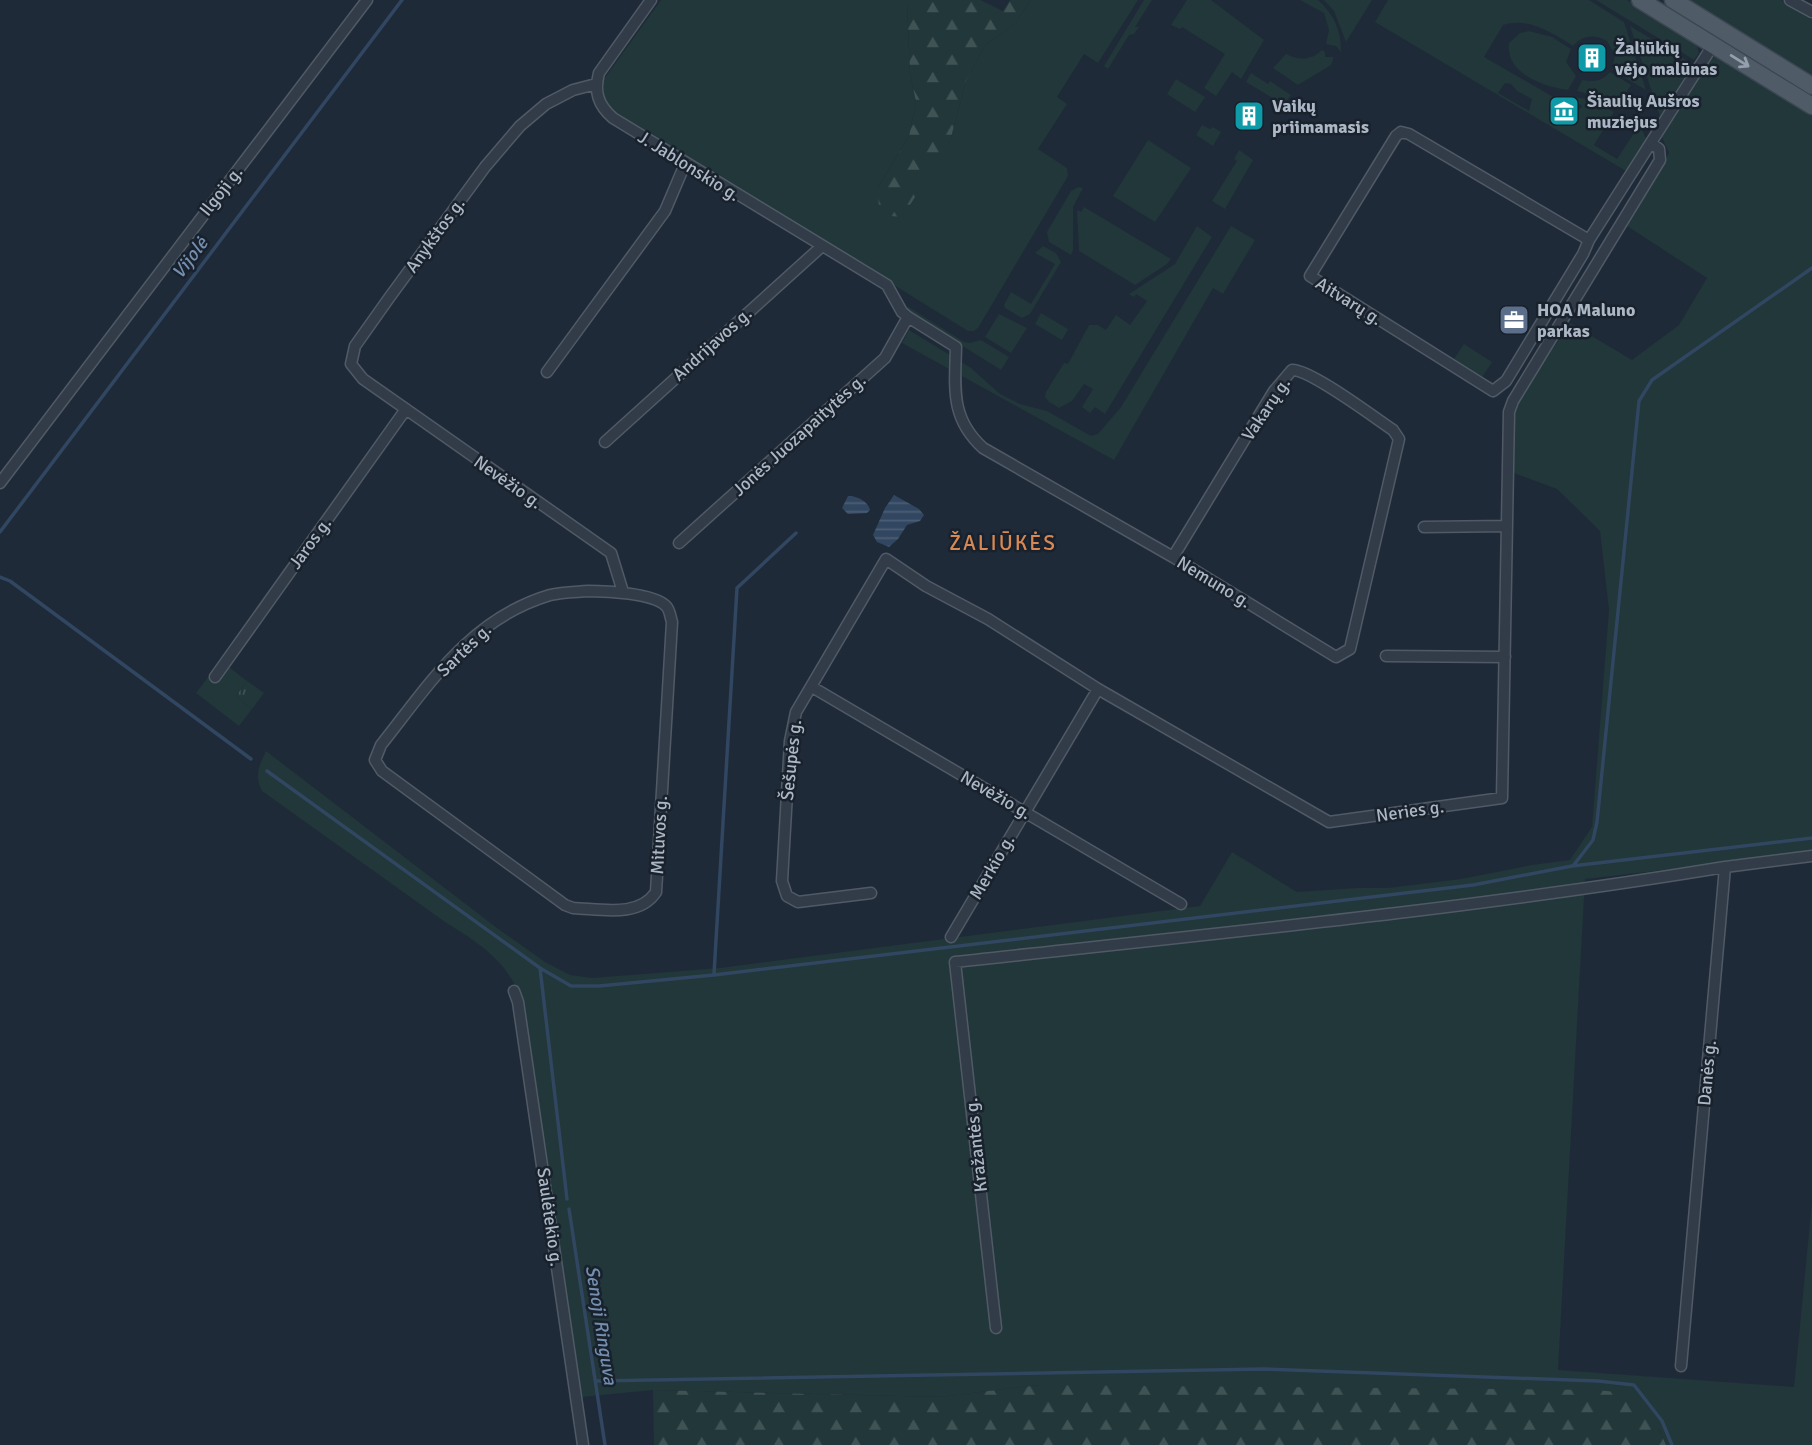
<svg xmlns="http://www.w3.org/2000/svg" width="1812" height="1445" font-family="Signika,sans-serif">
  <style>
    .grass { fill: #213739; fill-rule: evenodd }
    .forest { fill: url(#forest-firs) }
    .park { fill: url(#park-tufts) }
    .water { fill: url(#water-rules) }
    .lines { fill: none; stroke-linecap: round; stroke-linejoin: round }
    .stream { stroke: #314660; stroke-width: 3.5 }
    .street-casing { stroke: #505a66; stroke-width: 13 }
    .primary-casing { stroke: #3c4552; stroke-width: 19 }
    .street { stroke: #323c48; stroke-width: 10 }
    .primary { stroke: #505b68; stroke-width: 16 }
    .oneway { stroke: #95a0ae }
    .labels { text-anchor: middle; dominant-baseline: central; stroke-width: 5; stroke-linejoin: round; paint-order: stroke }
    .poi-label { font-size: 18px; font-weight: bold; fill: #acb7c5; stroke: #18212c; text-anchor: start }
    .street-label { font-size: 18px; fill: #acb7c5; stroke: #18212c }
    .water-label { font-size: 19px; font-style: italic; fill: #738eaf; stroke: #18212c }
    .quarter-label { font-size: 21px; letter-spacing: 2px; fill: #d78955; stroke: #18212c }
  </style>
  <defs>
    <pattern id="forest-firs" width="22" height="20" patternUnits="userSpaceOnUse" patternTransform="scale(1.75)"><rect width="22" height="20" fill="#213739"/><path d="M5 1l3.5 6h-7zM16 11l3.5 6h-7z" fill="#3f5254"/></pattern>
    <pattern id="park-tufts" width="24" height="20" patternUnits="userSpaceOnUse" patternTransform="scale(1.75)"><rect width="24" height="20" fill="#213739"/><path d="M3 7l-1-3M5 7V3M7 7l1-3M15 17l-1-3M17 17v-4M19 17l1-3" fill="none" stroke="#3f5254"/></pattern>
    <pattern id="water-rules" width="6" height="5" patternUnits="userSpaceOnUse" patternTransform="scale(1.75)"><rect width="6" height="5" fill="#314660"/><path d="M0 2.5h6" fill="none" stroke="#4c5e75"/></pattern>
  </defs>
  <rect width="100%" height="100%" fill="#1f2a38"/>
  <!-- grass -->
  <path class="grass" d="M661,0H907L910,73L916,102L909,136L877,189L949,145L966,81L985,45L1016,23L1030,0H1138L1098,63L1084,54L1057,97L1067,104L1038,149L1067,168L1068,176L978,328L974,331H968L610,109L604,96V79Z
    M1144,0H1152L1135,27H1139L1134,34L1129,35L1108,69L1104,66Z
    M1187,0H1211L1264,40L1241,79L1232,72L1216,96L1204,88L1225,54L1182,27L1180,29L1171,25Z
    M1300,0H1318C1334,15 1341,29 1341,52L1336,46L1326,44L1329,30L1324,13Z
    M1324,0H1372L1346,42L1334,11Z
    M1388,0H1589L1624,22L1646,90L1612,70L1615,55L1607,41C1594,34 1583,35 1573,46C1552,33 1529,17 1503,25L1484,57L1555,98L1548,111L1569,124L1582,106L1572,99L1574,97L1592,100L1614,112L1594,145L1617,159L1638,127L1642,129L1646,139L1626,171L1375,22ZM1505,83L1511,84L1517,91L1532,99L1529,111L1498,93Z
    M1596,0H1627L1696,42L1699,53L1694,60Z
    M1689,0H1781L1808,16L1812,18V76Z
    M1630,26L1693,64L1660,116Z
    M1529,31L1552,37L1571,49L1566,62L1576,76L1568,90C1544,87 1505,74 1509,43L1520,33Z
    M1322,50L1325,52V57H1334L1331,65L1298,85L1273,68L1286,54C1299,61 1312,60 1322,50Z
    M1718,56L1812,114V853L1585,879L1558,1370L1794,1387L1812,1202V1445H1666L1659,1429L1040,1385L939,1397L653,1390L582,1397L517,989C502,957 474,940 445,922L262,791C254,775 259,766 266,751L497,928L545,962L570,975L592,978L720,968L1200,906L1232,852L1297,892L1357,888H1388L1461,879L1532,865L1570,860L1592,827L1609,610L1600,531L1557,489L1511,472L1515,412L1526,388L1570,323L1632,360L1679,325L1707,278L1627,226L1669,153L1661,135L1709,59Z
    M1610,72L1631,85L1618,106L1593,95L1577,91L1582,80C1595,82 1602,81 1610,72Z
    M1251,73L1268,84L1270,81L1291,95L1284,105L1246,82Z
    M1176,79L1205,97L1195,112L1167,94Z
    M1202,125L1210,129L1213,127L1221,132L1213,146L1196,135Z
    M1148,140L1191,168L1155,222L1113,196Z
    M1239,150L1253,160L1225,209L1212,201L1237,161L1234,159Z
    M1078,187L1083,188L1073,207V250L1071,255L1049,242L1047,232L1071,191Z
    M1084,207L1171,259L1167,264L1135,285L1079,251L1077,210L1081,212Z
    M1197,226L1212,237L1105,414L1095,407L1090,413L1082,407L1093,389L1084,384L1072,401L1059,408L1049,402L1045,397L1046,392L1064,363L1068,364L1089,325H1098L1106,330L1116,315L1130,325L1147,301L1136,294L1134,297L1129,294L1175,264Z
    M1231,226L1255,240L1223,294L1213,288L1114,460L902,343L909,330L971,368L1000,394L1020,404L1047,411L1091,436L1098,434L1121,407Z
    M1043,246L1056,253L1061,262L1030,314L1022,318L1005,308L1004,305L1011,292L1031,304L1055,264L1035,253Z
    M907,306L964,342L970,343L981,340L1009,357L1001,370L905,310Z
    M1041,313L1068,329L1062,340L1035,324Z
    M999,314L1027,328L1011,353L985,337Z
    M1464,344L1492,362L1482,377L1454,359Z
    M229,667L247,681L236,696L252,709L239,726L196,693L209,676L217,682Z"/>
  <!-- forest -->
  <path class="forest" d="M907,0H980L1003,11L1010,0H1030L1016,23L985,45L966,81L949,145L902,217L880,215L877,189L909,136L916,102L910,73Z
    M1040,1385L1599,1390C1611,1392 1629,1392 1639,1401C1651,1411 1660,1431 1666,1445H654L653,1390L939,1397Z"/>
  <!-- park -->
  <path class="park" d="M247,681L264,693L252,709L236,696Z"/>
  <!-- water -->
  <path class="water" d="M894,495L919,509L924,515L920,521L907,525L898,539L889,547L877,542L873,535L885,508Z
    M848,496C856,495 869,502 870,510L867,513L848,514L842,508Z"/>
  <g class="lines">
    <!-- stream -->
    <path class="stream" d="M0,532L402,0
      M0,577L10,581L251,759
      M267,771L540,968L571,986H599L714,975L1473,885L1572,866L1812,838
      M1573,866L1593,840L1597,822L1639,401L1652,380L1812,268
      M540,968L567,1199
      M714,974L737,588L796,533
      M569,1209L605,1445
      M596,1381L1264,1369L1598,1381L1634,1385L1662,1421L1672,1445"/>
    <!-- street casing -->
    <g class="street-casing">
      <path id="street" d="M651,0L599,73C594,92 598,105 613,118L887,285L902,312L908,317L956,347C955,388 950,418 983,448L1173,557L1336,657L1350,649L1399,439L1393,430C1375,418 1310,369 1292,370L1274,391L1173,557
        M1790,0L1812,12
        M596,84L573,90L546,104L520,126L485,167L389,298L355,346L351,364L363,379L611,553L623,592
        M1589,240L1409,134L1401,132L1396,136L1310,276L1493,391L1506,381L1583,254L1589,240L1713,45
        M547,372L665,211L685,164
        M605,442L821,247
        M0,483L367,0
        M1424,527L1506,526
        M679,543L885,358L908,317
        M588,591C606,591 653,593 666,606C670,610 670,616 672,622L656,892C639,918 601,909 573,908L565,905L382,771L375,760L381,745C431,682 470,619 550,595C562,592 576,592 588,591Z
        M1386,656L1505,657
        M215,677L406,409
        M812,687L1181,904
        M871,893L798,902L787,896L782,881L790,741L796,712L886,559L926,586L988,619L1098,689L1329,822L1502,798L1509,412L1513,401L1660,160L1659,149L1651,143
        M951,937L1098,689
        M514,991L518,1002L583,1445
        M996,1328L955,962C1212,934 1470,909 1725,867
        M1681,1366L1725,867L1812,856"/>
    </g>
    <!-- primary casing -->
    <g class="primary-casing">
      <path id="primary" d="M1640,0L1812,106
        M1673,0L1812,86"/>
    </g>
    <!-- street -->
    <use href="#street" class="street"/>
    <!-- primary -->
    <use href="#primary" class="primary"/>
  </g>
  <!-- one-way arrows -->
  <defs><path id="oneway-shaft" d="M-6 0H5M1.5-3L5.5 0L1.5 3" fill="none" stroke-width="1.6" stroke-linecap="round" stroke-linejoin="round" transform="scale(1.75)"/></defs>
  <use class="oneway" href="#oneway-shaft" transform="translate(1740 61) rotate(32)"/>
  <!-- icons -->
  <defs>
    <g id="building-square" transform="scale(1.575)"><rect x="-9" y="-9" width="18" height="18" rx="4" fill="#0f9aa8" stroke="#18212c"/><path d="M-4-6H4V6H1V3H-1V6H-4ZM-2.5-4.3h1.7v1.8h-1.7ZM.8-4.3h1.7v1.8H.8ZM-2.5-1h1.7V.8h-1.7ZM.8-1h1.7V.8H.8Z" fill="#fff"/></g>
    <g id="museum-square" transform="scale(1.575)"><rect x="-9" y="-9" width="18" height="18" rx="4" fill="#0f9aa8" stroke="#18212c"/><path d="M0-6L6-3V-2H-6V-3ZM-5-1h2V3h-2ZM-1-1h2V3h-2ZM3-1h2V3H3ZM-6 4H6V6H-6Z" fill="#fff"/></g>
    <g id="office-square" transform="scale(1.575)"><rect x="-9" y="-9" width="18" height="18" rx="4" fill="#5c6f8a" stroke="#18212c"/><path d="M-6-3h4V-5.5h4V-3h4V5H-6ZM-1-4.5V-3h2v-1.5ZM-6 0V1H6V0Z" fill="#fff"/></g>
  </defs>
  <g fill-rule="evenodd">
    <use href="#building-square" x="1592" y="58"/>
    <use href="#museum-square" x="1564" y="111"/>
    <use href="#building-square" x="1249" y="116"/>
    <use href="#office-square" x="1514" y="320"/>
  </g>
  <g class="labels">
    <!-- poi labels -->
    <g class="poi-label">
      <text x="1615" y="48">Žaliūkių<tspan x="1615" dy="21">vėjo malūnas</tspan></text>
      <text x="1587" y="101">Šiaulių Aušros<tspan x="1587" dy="21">muziejus</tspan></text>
      <text x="1272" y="106">Vaikų<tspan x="1272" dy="21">priimamasis</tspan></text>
      <text x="1537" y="310">HOA Maluno<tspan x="1537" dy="21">parkas</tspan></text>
    </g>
    <!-- street labels -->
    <g class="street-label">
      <text transform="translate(689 166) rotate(32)">J. Jablonskio g.</text>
      <text transform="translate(221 191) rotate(-52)">Ilgoji g.</text>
      <text transform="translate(435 235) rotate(-54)">Anykštos g.</text>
      <text transform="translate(1349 301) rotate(32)">Aitvarų g.</text>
      <text transform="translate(712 344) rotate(-42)">Andrijavos g.</text>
      <text transform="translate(1266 409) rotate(-56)">Vakarų g.</text>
      <text transform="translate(799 435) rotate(-42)">Jonės Juozapaitytės g.</text>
      <text transform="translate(508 482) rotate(35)">Nevėžio g.</text>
      <text transform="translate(310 543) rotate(-54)">Jaros g.</text>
      <text transform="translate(1214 582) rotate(31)">Nemuno g.</text>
      <text transform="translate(464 650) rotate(-44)">Sartės g.</text>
      <text transform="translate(791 760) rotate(-84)">Šešupės g.</text>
      <text transform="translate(996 795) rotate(30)">Nevėžio g.</text>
      <text transform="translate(1410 811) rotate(-8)">Neries g.</text>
      <text transform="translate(659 835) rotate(-87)">Mituvos g.</text>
      <text transform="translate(992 867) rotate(-60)">Merkio g.</text>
      <text transform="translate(1707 1073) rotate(-85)">Danės g.</text>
      <text transform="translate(976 1145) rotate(-96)">Kražantės g.</text>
      <text transform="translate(550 1217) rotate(82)">Saulėtekio g.</text>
    </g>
    <!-- water labels -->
    <g class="water-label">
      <text transform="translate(190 258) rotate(-53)">Vijolė</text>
      <text transform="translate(601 1325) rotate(81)">Senoji Ringuva</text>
    </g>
    <!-- quarter labels -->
    <g class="quarter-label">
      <text x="1003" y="543">ŽALIŪKĖS</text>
    </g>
  </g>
</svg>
